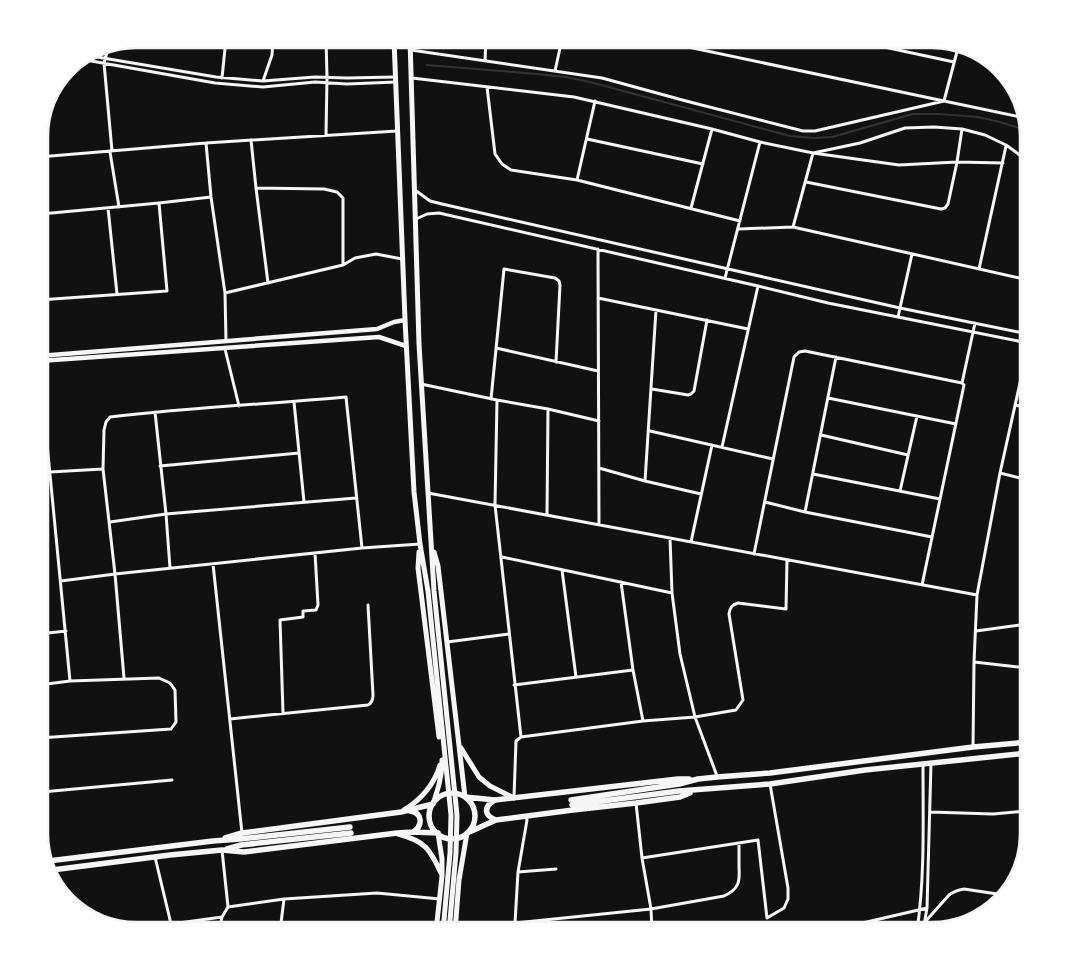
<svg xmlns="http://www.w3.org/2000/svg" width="1067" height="970" font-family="'Work Sans',sans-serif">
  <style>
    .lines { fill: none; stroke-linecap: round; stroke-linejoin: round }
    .stream { stroke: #333; stroke-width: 2 }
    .minor { stroke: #f5f5f5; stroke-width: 3 }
    .tertiary { stroke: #f5f5f5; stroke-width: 4.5 }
    .primary { stroke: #f5f5f5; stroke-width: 5 }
    .trunk { stroke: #f5f5f5; stroke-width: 5.5 }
    .rim { fill: none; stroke: #f5f5f5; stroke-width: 2.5 }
  </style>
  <rect width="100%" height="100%" fill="#111"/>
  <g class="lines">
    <!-- stream -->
    <path class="stream" d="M427,65L537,74L565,77L590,82L790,136L814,138L832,137L913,114H939L978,117L1000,122L1019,128L1028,133"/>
    <!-- minor -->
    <path class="minor" d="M326,39L327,77L326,135
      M650,39L944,101L959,44
      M847,39L954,62
      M108,49L104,63L112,151
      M411,50L602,78L686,101L803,131H815L944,101L1020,117L1025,121
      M91,56L216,77L263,81L315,77L347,78L395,77
      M80,59L215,83L263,87L315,82L347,84L396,82
      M485,61L486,39
      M555,71L562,39
      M222,78L226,39
      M412,78L574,97L712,129L760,142L813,153L860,143L905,128L934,127L962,129L985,135L1006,145L1028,161
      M263,81L272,55L273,39
      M487,87L495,154L502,164L511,170L577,180L740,221
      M587,139L703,164
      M251,140L256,188L324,189L337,192L343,198V265
      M206,143L211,197L225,293L226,341
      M110,152L119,207
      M39,157L206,143L397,131
      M577,180L595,101
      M806,182L941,209L945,208L948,204L957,162L962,129
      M256,188L268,283
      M415,190L430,201L442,204L900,308L1028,334
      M108,208L117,294
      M691,208L712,129
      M41,214L159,203L211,197
      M416,219L427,214L439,213L758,286L828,303L1028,343
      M793,227L813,153L899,165L957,162L1003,163
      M738,229L793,227L1028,280
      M39,247L44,158
      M598,249L599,525
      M979,269L1006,146
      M725,278L760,142
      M1023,279L1028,257
      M225,293L343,265L355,258L376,254L402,259
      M598,298L748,329
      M39,300L167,291L159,203
      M898,317L912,254
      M496,348L598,371
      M225,349L239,406
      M39,361L70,681
      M962,383L975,323
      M421,384L497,400L548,409L599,421
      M652,389L688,395L691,394L694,391L707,320
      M828,398L956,424
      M491,399L504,269L555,278L559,281L560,285L556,362
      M497,400L495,505L521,737
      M294,402L304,502
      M1015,405L1028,408
      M155,412L166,514L170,568
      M650,431L773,459
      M821,435L908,455
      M722,447L758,286
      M160,466L299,453
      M599,468L645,481L701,494
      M50,472L103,469
      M1000,473L1028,480
      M813,474L940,499
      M645,481L656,310
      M900,491L917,416
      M428,493L977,595
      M765,502L805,512L932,537
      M805,512L836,357
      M547,515L548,409
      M110,522L166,514L356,498
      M670,538L672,593L680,654L695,717L717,776
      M691,542L712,445
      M754,554L794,357L799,352L805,351L962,383L964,385L922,585
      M502,557L672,593
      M213,564L242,833
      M562,570L576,677
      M61,581L115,574L362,548L420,544
      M621,582L633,670L643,721
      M1026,625L1028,519
      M976,631L1027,624
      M39,634L66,631
      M447,642L509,634
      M974,662L1028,668
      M124,678L115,574L103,469L104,430L106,422L110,417C188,408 267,404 346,397L362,548
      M514,685L633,670
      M283,713L280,620L303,617V611L316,610L318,605L315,553
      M230,719L368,705C372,703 373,700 373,695L368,605
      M39,738L171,729L176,722L175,690L170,683L159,678L70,681L39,685
      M973,747L974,662L977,595L1000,473L1028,347
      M39,790L42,792L172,780
      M514,797L516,741L521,737L643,721L695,717L736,710L743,700L729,614C730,607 732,605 738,603L786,609L787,560
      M636,803L642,858L651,909L652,931
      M930,812L993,814L1028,811
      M155,857L171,924V931
      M642,858L758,840L767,918L784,908L788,899V888L770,784
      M556,869L518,872L515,923L651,909L724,896C739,889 740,882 739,867C739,859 739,851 739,843
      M518,872L527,820L526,817
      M284,899L377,893L440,899
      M228,907L284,899L280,931
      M925,922L949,895C954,891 958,890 964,889L1004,895
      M128,930L222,917
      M219,931L222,917L228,907L222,850
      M514,931L515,923
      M828,931L927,908
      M917,931C925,876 923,820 923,765
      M923,931L927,908L931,763"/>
    <!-- tertiary -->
    <path class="tertiary" d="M39,356L377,329L394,322L405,320
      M39,361L379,337L406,346"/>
    <!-- primary -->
    <path class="primary" d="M394,39L405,320L414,492L420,544L428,591L451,815L450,853L443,931
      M410,39L419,344L434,591L457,815L456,853L449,931
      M419,552L418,568L439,737
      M434,552L438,566L465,797
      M461,748L479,777L490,786L514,798
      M433,804C438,789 442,777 442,760
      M404,810C422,799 434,785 440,765
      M398,834C425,841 430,849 441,873
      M436,931L442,876V859L438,833
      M455,931L459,880L467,833"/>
    <!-- trunk -->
    <path class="trunk" d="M429 816a23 23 0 1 1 46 0a23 23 0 1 1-46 0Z
      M465,797L495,800L678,779H689
      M495,800C484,806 483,815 496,820
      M571,800L679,784L698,779L717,777L770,773L973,747L1028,742
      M572,805L679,791L770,784L865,770L1028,753
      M410,811C423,813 423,826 413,832
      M467,833L496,820L573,810L636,803L680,797L690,793
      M225,838L242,833L401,812L433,804
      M227,849L241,845L351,833
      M48,861L213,841L240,839L350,827
      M52,870L170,855L222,850L244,852L397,833L413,832L438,833"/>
  </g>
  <!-- crop -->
  <path d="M0 0H1067V970H0ZM136 48H932A88 88 0 0 1 1020 136V834A88 88 0 0 1 932 922H136A88 88 0 0 1 48 834V136A88 88 0 0 1 136 48Z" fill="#fff" fill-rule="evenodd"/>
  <path class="rim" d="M136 48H932A88 88 0 0 1 1020 136V834A88 88 0 0 1 932 922H136A88 88 0 0 1 48 834V136A88 88 0 0 1 136 48Z"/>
</svg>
